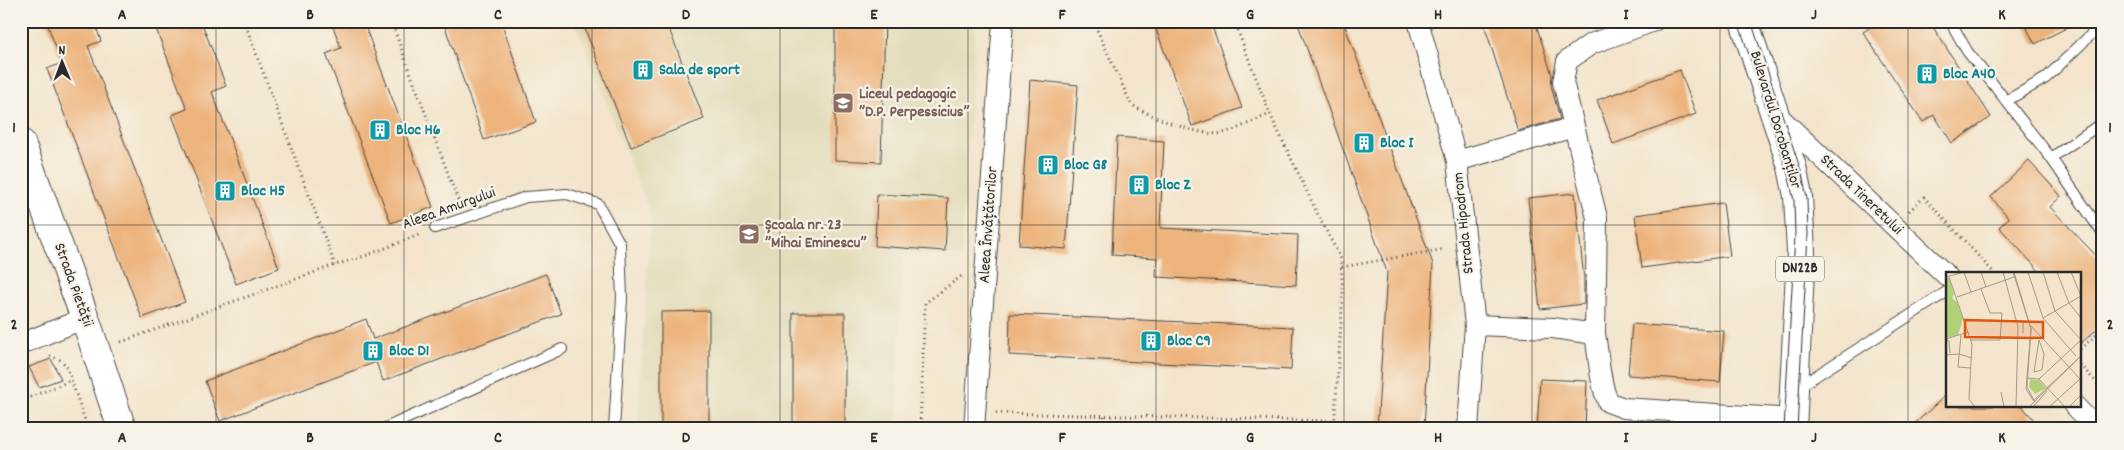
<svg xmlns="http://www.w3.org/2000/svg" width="2124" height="450" font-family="Dekko,sans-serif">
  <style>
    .built { fill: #e3dcba }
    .building { fill: #edb37b }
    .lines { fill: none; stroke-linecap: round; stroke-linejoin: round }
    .lane-casing { stroke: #494743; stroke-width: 12 }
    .street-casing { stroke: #494743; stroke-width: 22 }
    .secondary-casing { stroke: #494743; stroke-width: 30 }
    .primary-casing { stroke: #494743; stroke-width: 30 }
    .path { stroke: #494743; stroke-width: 3; stroke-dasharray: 1 4; stroke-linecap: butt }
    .lane { stroke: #fff; stroke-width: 10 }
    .street { stroke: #fff; stroke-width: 20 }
    .secondary { stroke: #fff; stroke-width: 28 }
    .primary { stroke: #fff; stroke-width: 28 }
    .tram { stroke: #2b2b2b; stroke-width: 1 }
    .grid { fill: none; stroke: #2b2b2b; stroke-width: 1; stroke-opacity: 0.55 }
    .labels { text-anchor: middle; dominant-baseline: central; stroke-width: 4.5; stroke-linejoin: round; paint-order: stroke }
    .shield { fill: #f7f3e8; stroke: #686764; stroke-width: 1 }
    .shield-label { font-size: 15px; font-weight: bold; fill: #2b2b2b }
    .culture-label { font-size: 16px; font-weight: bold; fill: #0d838f; stroke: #f7f3e8; text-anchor: start }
    .education-label { font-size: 16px; font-weight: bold; fill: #785e54; stroke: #f7f3e8; text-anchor: start }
    .street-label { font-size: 16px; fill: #2b2b2b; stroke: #f7f3e8 }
    .inset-road { fill: none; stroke: #a39a8b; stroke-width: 1 }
    .view { fill: #df570e; fill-opacity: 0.15; stroke: #df570e; stroke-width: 2.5 }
    .inset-edge { fill: none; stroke: #2b2b2b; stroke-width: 2.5 }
    .neatline { fill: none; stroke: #2b2b2b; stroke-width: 2 }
    .grid-label { font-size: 16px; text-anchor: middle; font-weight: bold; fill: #2b2b2b }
  </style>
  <rect width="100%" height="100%" fill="#f7f3e8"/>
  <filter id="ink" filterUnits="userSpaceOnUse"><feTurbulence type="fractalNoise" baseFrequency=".02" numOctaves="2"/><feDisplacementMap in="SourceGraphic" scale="10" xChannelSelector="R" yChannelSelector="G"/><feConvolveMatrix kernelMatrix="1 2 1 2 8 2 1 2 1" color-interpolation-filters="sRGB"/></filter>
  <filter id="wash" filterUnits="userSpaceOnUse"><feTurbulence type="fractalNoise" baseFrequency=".0096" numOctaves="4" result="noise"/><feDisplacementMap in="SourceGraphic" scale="20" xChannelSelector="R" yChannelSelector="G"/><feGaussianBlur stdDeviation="1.12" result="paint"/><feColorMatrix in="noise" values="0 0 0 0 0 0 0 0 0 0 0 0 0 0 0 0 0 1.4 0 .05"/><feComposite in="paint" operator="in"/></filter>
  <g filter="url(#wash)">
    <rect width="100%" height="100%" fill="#f3e4cb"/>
    <!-- built -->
    <path class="built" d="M575,21H976L961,256L903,254L896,429H637L651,216Z"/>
    <g id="blocks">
      <!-- building -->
      <path class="building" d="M46,21H94L101,41L88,46L185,302L142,318L47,69L62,63Z
        M153,21H201L226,86L212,92L279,268L236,284L172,115L187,109Z
        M331,21H363L433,207L391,223L326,54L341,48Z
        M443,21H501L536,122L484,140Z
        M582,21H666L704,119L631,147Z
        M835,21H885L881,162L835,160Z
        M1153,21H1210L1242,108L1192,126Z
        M1297,21H1343L1433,264L1424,429H1377L1387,272Z
        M1483,21H1535L1552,75L1551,85L1560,119L1518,131Z
        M1880,21H1929L1991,117L1952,143L1934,115L1923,122L1863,32Z
        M2023,21H2080L2035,44Z
        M1680,70L1696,114L1613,144L1597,100Z
        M1030,80L1078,85L1066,249L1019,245Z
        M1117,137L1164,141L1160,228L1298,235L1296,285L1156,277L1157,258L1112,255Z
        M2029,161L2061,196L2050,207L2103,263V324L2080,344V274H2042L1999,227L2009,218L1991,197Z
        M1575,193L1584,279V304L1540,309L1528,198Z
        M877,194L948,198L945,251L875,246Z
        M1723,203L1730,256L1642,268L1635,215Z
        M546,274L561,314L383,381L376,362L220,421L205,381L366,319L373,339Z
        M709,311V429H661V312Z
        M793,313H845V429H793Z
        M1010,314L1293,327L1291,370L1009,355Z
        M1632,324L1724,331L1720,382L1628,375Z
        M51,359L61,379L39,387L29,367Z
        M1540,379L1587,381L1585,429H1537Z
        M1948,393V406H2022L2034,420L2025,429H1909Z"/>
    </g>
  </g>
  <g filter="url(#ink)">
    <use href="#blocks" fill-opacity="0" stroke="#494743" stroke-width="1"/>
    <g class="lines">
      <!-- lane casing -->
      <g class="lane-casing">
        <path id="lane" d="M1950,21L1967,51L2051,158L2103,234
          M2006,101L2046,78L2103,23
          M2051,158L2096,127H2103
          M435,228L526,197L567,194L598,204L620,244L622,298L614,429
          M1797,388L1948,291
          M383,429L562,349"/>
      </g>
      <!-- street casing -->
      <g class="street-casing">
        <path id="street" d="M1418,21L1457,161L1475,325L1468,429
          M1775,113L1948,277
          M1457,161L1574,127
          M1475,325L1553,328L1595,334C1599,357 1599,380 1608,402L1624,408L1792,419
          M1595,334L1597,218L1563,82L1567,61L1591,44L1654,21
          M21,344L85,318
          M2075,406L2097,429
          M974,429L1003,21"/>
      </g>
      <!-- secondary casing -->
      <g class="secondary-casing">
        <path id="secondary" d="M21,143L85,318L122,429"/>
      </g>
      <!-- primary casing -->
      <g class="primary-casing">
        <path id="primary" d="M1744,21L1792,167L1798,196L1801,252L1792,429"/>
      </g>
      <!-- path -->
      <path class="path" d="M244,21L335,265
        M391,21L459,203
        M1093,21L1131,104C1147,116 1204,138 1223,133C1239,129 1255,120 1270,114L1321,221L1341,259L1343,294L1334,429
        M1234,21L1270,114
        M1909,211L1924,197L1995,274
        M1342,267L1445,249
        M121,342L335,265L368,255L421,234
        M2080,349L2103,329
        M50,356L60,360L66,365L88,429
        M2080,365L2103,389
        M21,401L72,380
        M996,413L1335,421
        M1104,416V429
        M920,429L925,303L963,275"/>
      <!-- lane -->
      <use href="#lane" class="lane"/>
      <!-- street -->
      <use href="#street" class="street"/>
      <!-- secondary -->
      <use href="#secondary" class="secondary"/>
      <!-- primary -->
      <use href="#primary" class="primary"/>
      <!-- tram -->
      <path class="tram" d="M1738,21L1789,178L1794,201L1795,235L1784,429
        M1751,21L1802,174L1807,199L1808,235L1797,429"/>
    </g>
  </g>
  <!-- grid -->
  <path class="grid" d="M216,21V429M404,21V429M592,21V429M780,21V429M968,21V429M1156,21V429M1344,21V429M1532,21V429M1720,21V429M1908,21V429M21,225H2103"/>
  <!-- icons -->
  <defs>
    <g id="building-square" transform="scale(1.125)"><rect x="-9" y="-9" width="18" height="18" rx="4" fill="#0f9aa8" stroke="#f7f3e8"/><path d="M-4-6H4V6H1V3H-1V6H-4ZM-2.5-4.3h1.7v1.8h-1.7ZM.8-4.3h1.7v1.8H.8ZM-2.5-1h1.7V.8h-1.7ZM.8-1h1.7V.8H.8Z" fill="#fff"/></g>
    <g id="university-square" transform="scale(1.125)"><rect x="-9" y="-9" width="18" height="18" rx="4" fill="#8d6e63" stroke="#f7f3e8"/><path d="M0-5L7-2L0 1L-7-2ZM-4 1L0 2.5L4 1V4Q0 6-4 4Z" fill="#fff"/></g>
    <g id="school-square" transform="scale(1.125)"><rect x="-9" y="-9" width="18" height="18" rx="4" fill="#8d6e63" stroke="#f7f3e8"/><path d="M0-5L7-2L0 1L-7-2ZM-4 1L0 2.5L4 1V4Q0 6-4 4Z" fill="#fff"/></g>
  </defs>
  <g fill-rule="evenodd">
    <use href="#building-square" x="643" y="70"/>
    <use href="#building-square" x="1927" y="74"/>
    <use href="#university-square" x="843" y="103"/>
    <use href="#building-square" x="380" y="130"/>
    <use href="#building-square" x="1364" y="143"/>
    <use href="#building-square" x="1048" y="165"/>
    <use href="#building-square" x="1139" y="185"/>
    <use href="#building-square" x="225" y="191"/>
    <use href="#school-square" x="749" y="234"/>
    <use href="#building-square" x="1151" y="341"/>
    <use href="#building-square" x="373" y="351"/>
  </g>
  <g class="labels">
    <!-- shield labels -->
    <rect class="shield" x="1776" y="256.5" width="48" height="25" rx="4"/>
    <g class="shield-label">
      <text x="1800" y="269">DN22B</text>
    </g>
    <!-- culture labels -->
    <g class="culture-label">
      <text x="659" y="70">Sala de sport</text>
      <text x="1943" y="74">Bloc A40</text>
      <text x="396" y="130">Bloc H6</text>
      <text x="1380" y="143">Bloc I</text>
      <text x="1064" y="165">Bloc G8</text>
      <text x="1155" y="185">Bloc Z</text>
      <text x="241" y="191">Bloc H5</text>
      <text x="1167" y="341">Bloc C9</text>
      <text x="389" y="351">Bloc D1</text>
    </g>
    <!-- education labels -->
    <g class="education-label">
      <text x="859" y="94">Liceul pedagogic<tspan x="859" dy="18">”D.P. Perpessicius”</tspan></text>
      <text x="765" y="225">Școala nr. 23<tspan x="765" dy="18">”Mihai Eminescu”</tspan></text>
    </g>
    <!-- street labels -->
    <g class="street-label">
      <text transform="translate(1775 120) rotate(73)">Bulevardul Dorobanților</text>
      <text transform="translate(1861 195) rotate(44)">Strada Tineretului</text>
      <text transform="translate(449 209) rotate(-20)">Aleea Amurgului</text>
      <text transform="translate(1464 223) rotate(-96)">Strada Hipodrom</text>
      <text transform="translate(989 225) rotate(-86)">Aleea Învățătorilor</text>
      <text transform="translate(73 285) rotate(70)">Strada Pietății</text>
    </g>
  </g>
  <!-- overview -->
  <g transform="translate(1946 272)">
    <rect width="135" height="135" fill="#f3e4cb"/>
    <path d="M0,6H3L8,22L6,26L11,30L17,47L12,63L0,66ZM84,107L93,108L100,116L89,122L83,115Z" fill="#b1d179"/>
    <path class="inset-road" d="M18,0L25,20M35,0L40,15M57,0L72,55L70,135M67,0L85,57L80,117L87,128M68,0L85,57L81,115L89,130M82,0L97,46L130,84M97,0L109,39L135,68M111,0L123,31L135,46M0,5L18,0M3,5L26,72L23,127L29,135M11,25L68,5M97,46L135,24L125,0M85,54L135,108M77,61V51L82,49M15,63L12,95L25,96M0,67L22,60M0,68L3,69L4,81M25,68H54L56,41H44L35,17M93,68L88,100L96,98M93,68L98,82L96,98M0,83L13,82L26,86M81,106L93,107L119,135M93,107L135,68M55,120L58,135M87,129L135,84M83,135L135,84M87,135L101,119M103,135L134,107M123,135L135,123"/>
    <path class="view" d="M19,48L97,50V66L19,65Z"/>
    <rect width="135" height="135" class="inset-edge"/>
  </g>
  <!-- margin -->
  <rect width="2124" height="450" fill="none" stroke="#f7f3e8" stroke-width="55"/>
  <!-- north arrow -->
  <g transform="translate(62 62) rotate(359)" stroke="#f7f3e8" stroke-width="4" paint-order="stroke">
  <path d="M0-4L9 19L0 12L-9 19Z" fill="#2b2b2b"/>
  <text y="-8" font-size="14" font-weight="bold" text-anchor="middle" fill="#2b2b2b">N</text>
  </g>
  <rect x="28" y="28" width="2068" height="394" class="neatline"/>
  <g class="grid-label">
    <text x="122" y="19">A</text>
    <text x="310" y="19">B</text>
    <text x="498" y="19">C</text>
    <text x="686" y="19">D</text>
    <text x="874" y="19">E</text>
    <text x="1062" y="19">F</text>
    <text x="1250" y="19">G</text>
    <text x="1438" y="19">H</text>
    <text x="1626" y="19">I</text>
    <text x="1814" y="19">J</text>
    <text x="2002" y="19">K</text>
    <text x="14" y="132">1</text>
    <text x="2110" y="132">1</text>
    <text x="14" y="329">2</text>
    <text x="2110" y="329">2</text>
    <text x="122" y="442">A</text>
    <text x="310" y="442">B</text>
    <text x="498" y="442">C</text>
    <text x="686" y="442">D</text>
    <text x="874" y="442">E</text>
    <text x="1062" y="442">F</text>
    <text x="1250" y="442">G</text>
    <text x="1438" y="442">H</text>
    <text x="1626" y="442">I</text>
    <text x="1814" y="442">J</text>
    <text x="2002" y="442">K</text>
  </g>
</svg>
